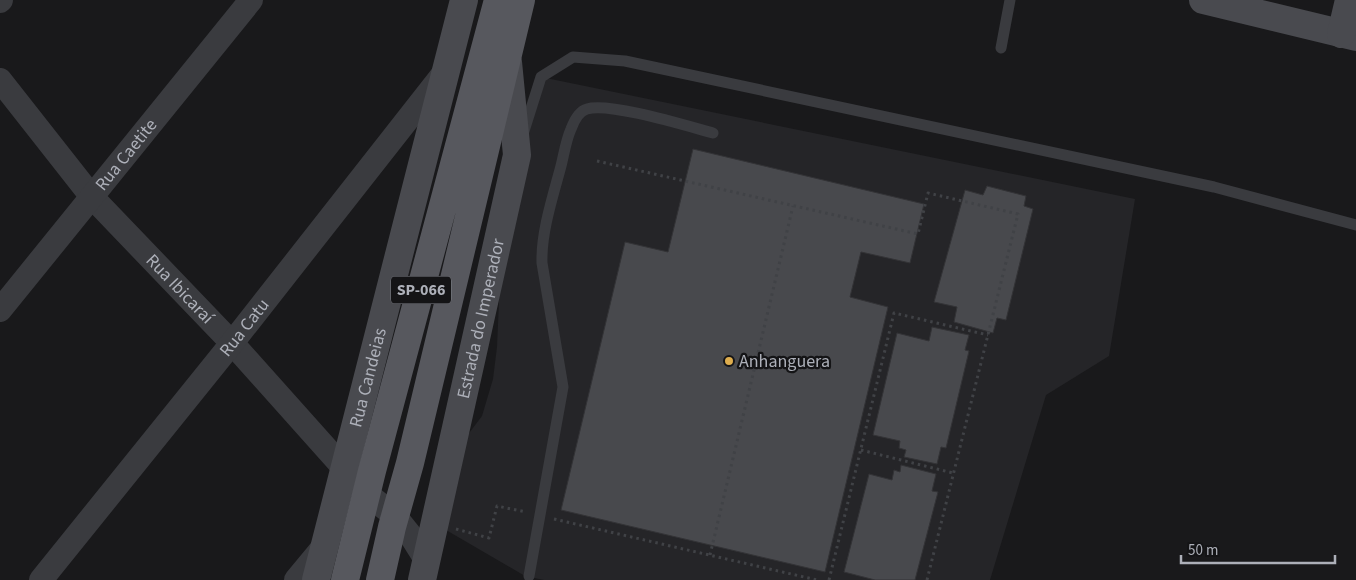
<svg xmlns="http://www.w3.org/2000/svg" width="1356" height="580" font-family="'Source Sans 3',sans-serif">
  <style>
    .built { fill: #252528 }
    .building { fill: #48494d; stroke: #333336 }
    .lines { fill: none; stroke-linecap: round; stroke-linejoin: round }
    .path { stroke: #404246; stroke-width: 3; stroke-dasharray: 2.5 4; stroke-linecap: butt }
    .lane { stroke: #3a3b3f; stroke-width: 11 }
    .street { stroke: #3a3b3f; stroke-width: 24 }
    .secondary { stroke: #494a4f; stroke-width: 28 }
    .primary { stroke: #57585e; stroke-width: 28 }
    .poi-dot { fill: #dead4e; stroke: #141416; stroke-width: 2 }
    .labels { text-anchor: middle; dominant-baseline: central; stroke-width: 4.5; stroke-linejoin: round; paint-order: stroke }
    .shield { fill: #141416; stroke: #7f8188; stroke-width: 1 }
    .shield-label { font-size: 16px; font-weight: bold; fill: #adb0b9 }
    .street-label { font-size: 18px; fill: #adb0b9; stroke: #141416 }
    .poi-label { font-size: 18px; fill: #adb0b9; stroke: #141416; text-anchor: start }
  </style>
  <rect width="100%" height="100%" fill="#19191b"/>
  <!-- built -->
  <path class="built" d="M541,77L1135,199L1109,356L1046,395L990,580H544L525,576L434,523L448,461L482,416L493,379L497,347L499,302L493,263Z"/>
  <!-- building -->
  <path class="building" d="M693,149L924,204L910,263L861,252L850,297L888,307L825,572L561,510L625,242L668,252Z
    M987,186L1026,196L1024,206L1033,209L1006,320L997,318L993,333L954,322L957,307L934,302L965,190L983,195Z
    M932,327L969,335L965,350L969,351L946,448L941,447L937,464L904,457L906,450L899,448L900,441L873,435L897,333L929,341Z
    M901,465L936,474L932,491L938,492L915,580H875L844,572L869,474L892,480L894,470L900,472Z"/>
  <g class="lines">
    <!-- path -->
    <path class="path" d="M597,161L918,234L928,193L1018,214L927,580
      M861,450L953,473
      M554,519L817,580
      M456,529L489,538L497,506L526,512
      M710,555L793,206
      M829,580L894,313L988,335"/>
    <!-- lane -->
    <path class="lane" d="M1001,48L1010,0
      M523,134L541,77L573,57L625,61L1214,187L1356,225
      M529,576L563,387L542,263C541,232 553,196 561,166C564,154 566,140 571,129C574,121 579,111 587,109C609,102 687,126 713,133"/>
    <!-- street -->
    <g class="street">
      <path d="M0,1L1,0"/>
      <path id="s1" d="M0,80L92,197L232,343L367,494L395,516L411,536L426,560"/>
      <path id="s2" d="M0,310L251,0"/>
      <path id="s3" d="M41,580L232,343L444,73"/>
      <path d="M296,580L325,545"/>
    </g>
    <!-- secondary -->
    <g class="secondary">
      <path d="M1203,0L1356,37"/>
      <path d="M1341,34L1349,0"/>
      <path id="s4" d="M316,580L464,0"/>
      <path id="s5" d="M422,580L517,155L508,62"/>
    </g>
    <!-- primary -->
    <path class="primary" d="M345,580L372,471L498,0
      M380,580L392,527L410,463L521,0"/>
  </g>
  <!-- markers -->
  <circle class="poi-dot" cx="729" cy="361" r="5"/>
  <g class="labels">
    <!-- shield labels -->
    <rect class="shield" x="391" y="276.5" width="60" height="27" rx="4"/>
    <g class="shield-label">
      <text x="421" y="290">SP-066</text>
    </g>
    <!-- street labels -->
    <g class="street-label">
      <text stroke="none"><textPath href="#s2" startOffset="200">Rua Caetite</textPath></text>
      <text stroke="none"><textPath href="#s1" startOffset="276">Rua Ibicaraí</textPath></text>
      <text stroke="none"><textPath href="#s5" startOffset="268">Estrada do Imperador</textPath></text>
      <text stroke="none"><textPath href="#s3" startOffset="324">Rua Catu</textPath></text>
      <text stroke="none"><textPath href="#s4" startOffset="209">Rua Candeias</textPath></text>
    </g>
    <!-- poi labels -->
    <g class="poi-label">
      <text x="739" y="361">Anhanguera</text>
    </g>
  </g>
  <!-- scale -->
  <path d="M1181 555v8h154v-8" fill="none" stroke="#adb0b9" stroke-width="2.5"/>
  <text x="1188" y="555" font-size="15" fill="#adb0b9" stroke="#141416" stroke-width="4" paint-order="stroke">50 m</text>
</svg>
